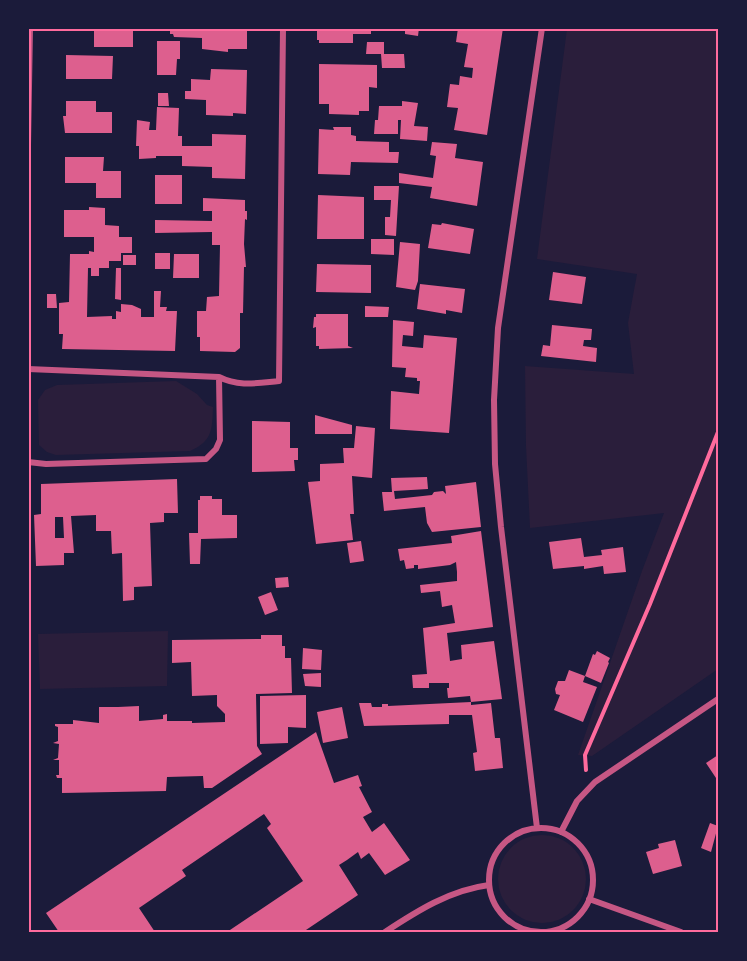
<svg xmlns="http://www.w3.org/2000/svg" width="747" height="961" font-family="'Titillium Web',sans-serif">
  <style>
    .green { fill: #2a1e3b }
    .building { fill: #dd5f8e; fill-rule: evenodd }
    .lines { fill: none; stroke-linecap: round; stroke-linejoin: round }
    .path { stroke: #ff6b9d; stroke-width: 4 }
    .minor { stroke: #c65784; stroke-width: 6 }
    .neatline { fill: none; stroke: #ff6b9d; stroke-width: 2 }
  </style>
  <rect width="100%" height="100%" fill="#1b1b3a"/>
  <!-- green -->
  <path class="green" d="M567,29H718V669L592,756L578,755L642,571L664,513L530,528L526,446L525,366L634,374L628,323L637,274L537,259Z
    M176,381L197,394L207,405L213,407C212,429 213,441 190,451L56,455L47,452L39,445L38,400L45,390L57,385Z
    M168,631L167,686L40,689L38,634Z
    M498 879a44 44 0 1 1 88 0a44 44 0 1 1-88 0Z"/>
  <!-- building -->
  <path class="building" d="M94,28H133V47H94Z
    M170,28H247V49H228V52L202,49V38L174,37L173,34H170Z
    M320,28H371V34H353V43H319V40H317V30Z
    M405,28H419L418,36L405,34Z
    M458,28H503L487,135L454,130L458,108L447,107L450,84L459,85L460,76L472,78L473,68L464,67L468,44L456,42Z
    M157,41H180V59H177L176,75H157Z
    M367,42H384V54H404L405,68H382L381,54H366Z
    M66,55L113,56L112,79H66Z
    M319,64L377,65V88L369,87V111H359V115L329,114V104H319Z
    M211,69L247,70L246,114L233,113V116L206,115V100L185,99V91H191V79L210,80Z
    M158,93H168L169,106H158Z
    M66,101H96V112H112V133H65L63,116H66Z
    M402,101L418,103L414,126L428,127L427,141L400,139L401,120H398V134H374L375,120H378L379,106H402Z
    M157,107L179,108L178,136H182V146H212V134L246,135L245,179L212,178V167L182,166V156H156V158L139,159V146H136L137,120L150,122L149,130H156Z
    M333,127H351V135L356,136V141L389,142V152H399L398,163L351,162L350,175L318,174L319,129L334,130Z
    M432,142L457,144L455,158L483,162L477,206L430,198L432,187L399,183V173L433,178L436,156L430,155Z
    M65,157H104L103,171H121V198H96V183H65Z
    M155,175H182V204H155Z
    M374,186H399L396,236L385,235V217H390L391,200H374Z
    M318,195L364,197V239H317Z
    M203,198L245,200V211H247V220L245,219L244,244L246,267H244L243,313H240V348L235,352L200,351V337H197V311H206L207,297L219,296L220,245H212V232L155,233V220L212,221V211H203Z
    M89,207L105,208V225L119,226V237H132V253H121V261H109V268H99V276H91V268H88L87,317L112,316V319H116V311L121,312V304L132,305L141,309V317H154V291H161L160,307H167L166,311H177L175,351L62,349L63,334H59V303L69,302L70,254H89V251L94,252V237H64V210H89Z
    M442,223L474,229L470,254L428,248L432,224L441,225Z
    M371,239H394V255L371,254Z
    M400,242L420,244L418,281L415,290L396,287Z
    M155,253H170V269H155Z
    M174,254H199V278H173Z
    M123,255H136V265H123Z
    M317,264L371,265V293L316,292Z
    M116,268H121V300L115,299Z
    M553,272L586,277L582,304L549,300Z
    M420,284L465,289L462,313L446,310V314L417,309Z
    M47,294H56L57,308H47Z
    M365,306L389,307L388,317H365Z
    M316,314H348V346L353,348L319,349V346H316V327L313,328L314,317H316Z
    M393,320L414,322L413,336L403,335L402,346L423,348L424,335L457,338L449,433L390,429L391,391L419,394L420,381H417V378L405,377L406,368L392,367Z
    M552,325L592,329L591,340H584L583,346L597,348L596,362L541,356L543,345L550,346Z
    M315,415L352,425V434H315Z
    M252,421L290,422V448H298V460H294L295,471L252,472Z
    M356,426L375,428L372,478L352,476L354,514H350L353,540L316,544L308,482L320,481V464L344,463L343,448H354Z
    M427,477L428,489L394,491L395,499L432,495L434,492L443,491L446,494L445,486L476,482L481,527L432,532L427,523L425,507L384,511L382,492H392L391,478Z
    M177,479L178,513H164V522L150,523L152,586L134,587V600L123,601L122,553L112,554L111,531H96V515L71,516L74,553H64V565L36,566L34,515L41,514V484ZM55,517H63L64,538H55Z
    M200,496H212V499H222V515H237V538L201,539L200,564H190L189,533H198V500H200Z
    M481,531L493,627L447,633L450,661L462,659L461,645L494,641L502,699L471,702L470,696L448,698L447,688H449V683H429V688H413L412,675L427,674L423,628L455,623L452,605L442,607L440,591L421,593L420,585L457,581V572L456,562L450,565L418,569V565H414V568L406,569L404,560L400,561L398,549L452,543L451,536Z
    M581,538L584,557L602,555L601,550L623,547L626,572L604,574L603,566L584,569V566L553,569L549,542Z
    M361,541L364,561L350,563L347,543Z
    M288,577L289,587L276,588L275,578Z
    M271,592L278,610L265,615L258,597Z
    M261,635H282V646H285V658H291L292,693L256,694L257,746L262,754L212,788H204L203,776L167,777L166,791L62,793V778H57L56,775H59V760H53L58,758L59,744L53,743L58,741V727L55,726V724H73V720L99,723V707H118L139,706V721L163,719V715L167,714V721H192V723L225,722V714L217,706V695L192,696L191,662L172,663V640L261,639Z
    M303,648L322,650L321,670L302,669Z
    M597,651L610,658L608,662L609,663L601,683L585,676L583,682L597,687L583,722L554,710L560,695L556,694L555,689L558,681H565L569,670L585,676L593,654L595,655Z
    M321,673V687L305,686L303,674Z
    M306,695V728L288,727V743L260,744V696Z
    M471,702V705L491,703L495,738H500L503,768L475,771L473,753L477,752L472,715H449V724L364,726L359,703H371L372,707H382V704H388V706Z
    M342,707L348,738L323,743L317,712Z
    M316,732L334,783L358,775L362,786L359,787L372,812L363,817L372,832L384,823L410,860L385,875L369,853L361,859L358,852L347,860L339,865L358,895L303,932H227L303,881L267,828L271,824L264,814L182,870L186,876L139,908L155,932H59L46,913Z
    M718,755V781L706,763Z
    M710,823L718,826L711,852L701,848Z
    M675,840L682,866L653,874L646,852L659,848L658,844Z"/>
  <g class="lines">
    <!-- path -->
    <path class="path" d="M586,770L585,755L650,604L718,432"/>
    <!-- minor -->
    <path class="minor" d="M28,145L30,28
      M28,369L219,377C239,387 257,383 279,381L283,28
      M28,462L46,464L206,459L216,449L220,440L219,377
      M537,828L501,527L495,464L494,400L498,328L542,28
      M489 880a52 52 0 1 1 104 0a52 52 0 1 1-104 0Z
      M561,832L577,801L595,782L718,699
      M589,899L681,932
      M385,932C417,911 450,890 489,885"/>
  </g>
  <!-- border -->
  <rect width="747" height="961" fill="none" stroke="#1b1b3a" stroke-width="60"/>
  <rect x="30" y="30" width="687" height="901" class="neatline"/>
</svg>
